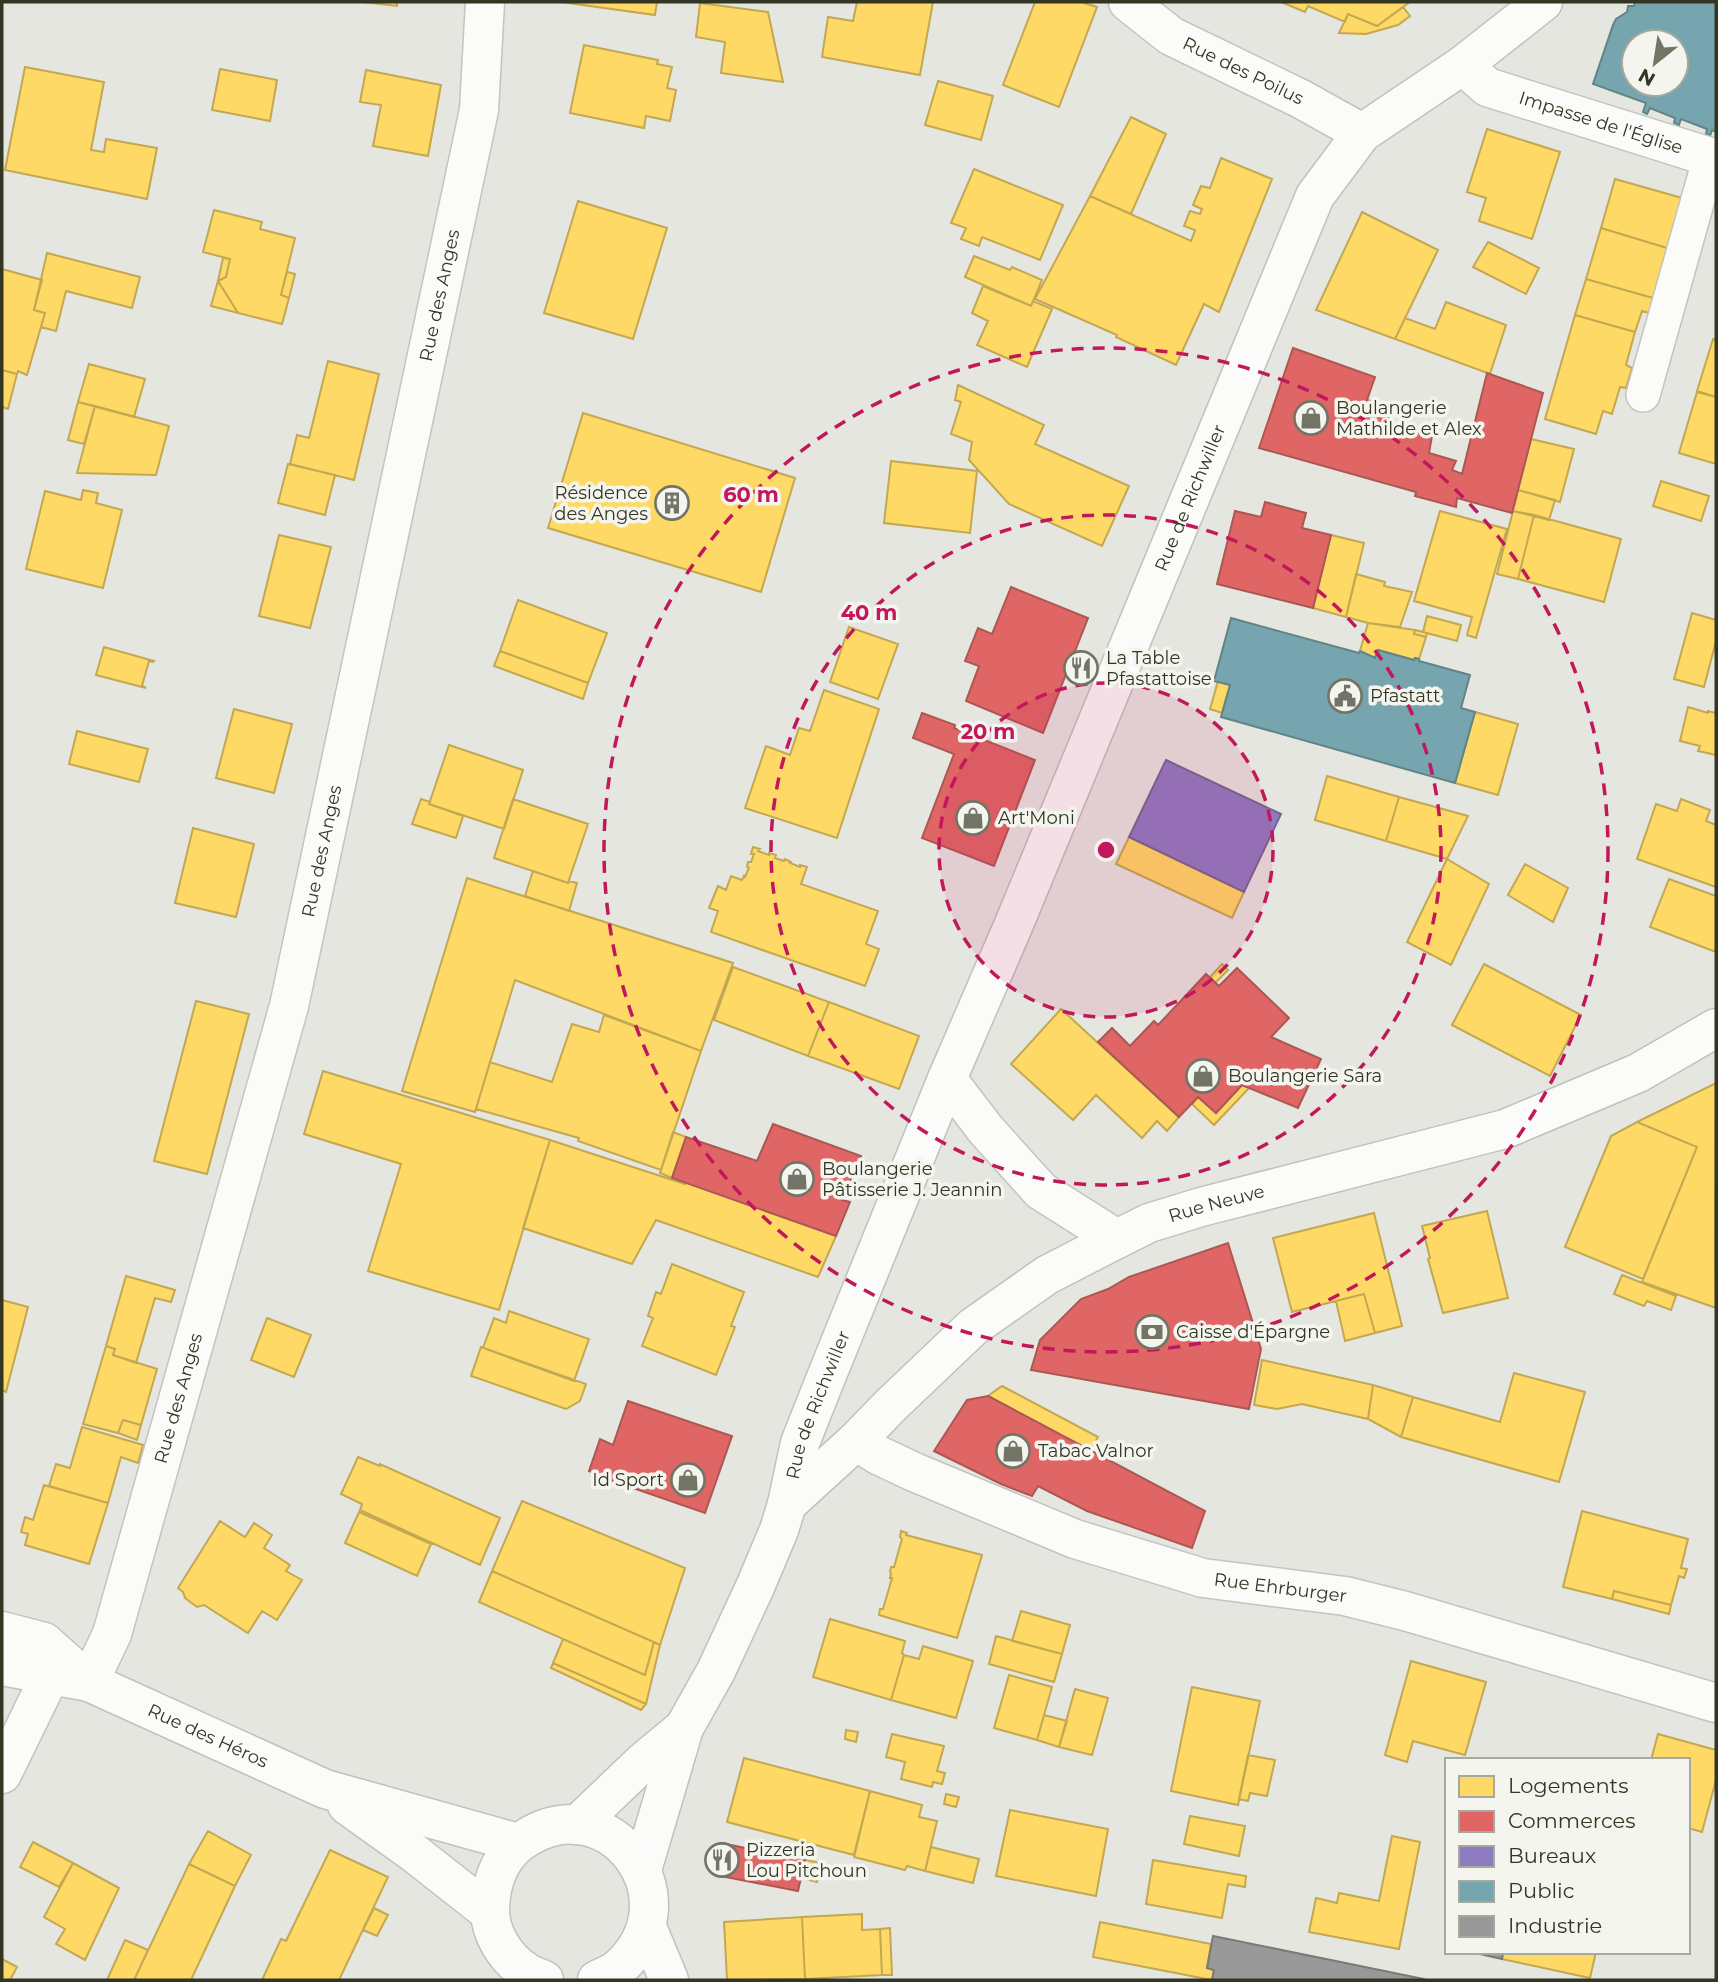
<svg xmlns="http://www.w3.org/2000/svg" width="1718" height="1982" font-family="Montserrat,sans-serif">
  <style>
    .homes { fill: #ffd966; stroke: #c2a852; stroke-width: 2 }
    .shops { fill: #e06666; stroke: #ac5852; stroke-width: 2 }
    .offices { fill: #8e7cc3; stroke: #736793; stroke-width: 2 }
    .public { fill: #76a5af; stroke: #628485; stroke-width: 2; fill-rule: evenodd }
    .industry { fill: #999; stroke: #7a7b75; stroke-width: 2 }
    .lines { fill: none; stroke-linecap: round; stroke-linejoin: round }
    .lane-casing { stroke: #c3c3bf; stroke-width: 36 }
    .street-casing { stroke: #c3c3bf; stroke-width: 41 }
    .secondary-casing { stroke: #c1c1bc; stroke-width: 41 }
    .lane { stroke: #fbfbfa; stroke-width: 33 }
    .street { stroke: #fbfbfa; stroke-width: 38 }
    .secondary { stroke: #fbfbfa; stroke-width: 38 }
    .ring { fill: none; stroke: #c2185b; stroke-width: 3.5; stroke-dasharray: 12 9 }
    .labels { text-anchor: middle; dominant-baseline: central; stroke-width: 7; stroke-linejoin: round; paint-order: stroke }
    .street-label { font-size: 18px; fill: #333622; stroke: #f5f5ef }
    .poi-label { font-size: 18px; fill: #333622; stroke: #f5f5ef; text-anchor: start }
    .centre { fill: #c2185b; stroke: #f5f5ef; stroke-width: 3.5 }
    .ring-label { font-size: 21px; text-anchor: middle; font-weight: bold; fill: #c2185b; stroke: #f5f5ef; stroke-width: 7; stroke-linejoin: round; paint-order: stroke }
  </style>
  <rect width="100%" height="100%" fill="#e6e6e1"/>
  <!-- homes -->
  <path class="homes" d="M362,2H397V6Z
    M561,2H657L655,15Z
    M857,2H933L920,75L822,57L828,17L853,21Z
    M1035,2H1081L1097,7L1059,107L1003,85Z
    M1281,2H1410L1377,26L1348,14L1345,22L1308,6L1305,12Z
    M700,3L768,12L783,82L721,73L725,42L696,37Z
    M1403,7L1410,16L1398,25L1366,34L1339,33L1348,14L1377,26Z
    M584,45L658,60L657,64L672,67L667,88L676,90L670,121L646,116L644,128L570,113Z
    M25,67L104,82L91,150L104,152L106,139L157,148L147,199L5,170Z
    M220,69L277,80L270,121L212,110Z
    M366,70L441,85L428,156L373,146L381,105L360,102Z
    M938,81L993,96L981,140L925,125Z
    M1131,117L1166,134L1131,214L1090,196Z
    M1487,129L1560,152L1532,239L1479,221L1486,198L1467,192Z
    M1221,158L1272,179L1219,312L1204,304L1176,365L1116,337L1117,335L1035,299L1090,196L1191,241L1195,230L1184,226L1190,211L1200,214L1202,209L1193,205L1201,186L1210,188Z
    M974,169L1063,205L1040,260L982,237L979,246L961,239L966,228L951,223Z
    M1615,179L1682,198L1667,248L1601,228Z
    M578,201L667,228L633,339L544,313Z
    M214,210L262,222L260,229L295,238L281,295L289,298L282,324L238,313L218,281L226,277L230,259L203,252Z
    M1362,212L1438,250L1395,339L1316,310Z
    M1601,228L1667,248L1653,298L1586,279Z
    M1488,242L1539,268L1526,294L1473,267Z
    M47,253L140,277L132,308L66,291L56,331L41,327L45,313L34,310Z
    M974,256L1010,270L1012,267L1042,280L1031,306L965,277Z
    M223,258L230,259L226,277L218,281Z
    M2,269L42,280L34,310L45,313L27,375L18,371L17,374L2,370Z
    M287,272L295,274L289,298L281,295Z
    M1586,279L1653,298L1649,313L1642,311L1635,332L1575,315Z
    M218,281L238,313L211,306Z
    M983,286L1031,306L1033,301L1052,309L1027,367L977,345L988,321L972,313Z
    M1446,302L1506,325L1490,374L1395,339L1405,318L1435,329Z
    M1575,315L1635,332L1626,365L1632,368L1626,388L1620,387L1612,414L1603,411L1596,434L1545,419Z
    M1713,339L1716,340V397L1697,391Z
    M328,361L379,374L354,480L290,464L297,435L309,438Z
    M89,364L145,379L134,417L78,402Z
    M2,370L17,374L8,409L2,407Z
    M958,385L1044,425L1035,444L1129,486L1102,546L1009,504L969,460L972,442L951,434L961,402L955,400Z
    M1697,392L1716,397V464L1679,453Z
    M78,402L95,406L84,444L68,440Z
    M95,406L169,426L156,475L77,473Z
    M583,413L795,478L761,592L548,528Z
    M1531,439L1574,449L1560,502L1518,490Z
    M891,461L977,471L970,533L884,523Z
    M288,464L335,475L325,515L278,503Z
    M1661,481L1709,496L1701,521L1653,506Z
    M83,490L98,493L96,503L122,510L103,588L26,569L45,491L81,500Z
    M1518,490L1555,500L1549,520L1513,511Z
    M1440,511L1507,529L1476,638L1467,635L1472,617L1414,601Z
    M1513,511L1534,515L1518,579L1497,574Z
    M1534,515L1621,539L1604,602L1518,579Z
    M279,535L331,547L310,628L259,616Z
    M1331,535L1364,543L1346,617L1313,608Z
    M1356,574L1385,582L1384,586L1412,592L1400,627L1368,623L1346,617Z
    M518,600L607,633L588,683L500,651Z
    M1692,613L1716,620V641L1704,687L1674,679Z
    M1427,616L1461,625L1457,641L1423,632Z
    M1368,623L1415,630L1414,634L1426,637L1419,659L1415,658L1414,660L1378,650L1375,658L1360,651Z
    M849,627L898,644L878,699L830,682Z
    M1415,630L1427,633L1426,637L1414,634Z
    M104,647L154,661L153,662L149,661L142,686L146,688L96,675Z
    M500,651L588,683L583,699L494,666Z
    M1218,681L1230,685L1222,713L1210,709Z
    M824,690L879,709L837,838L745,808L766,746L790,755L799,728L810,731Z
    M1688,707L1708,713V711L1716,713V755L1698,751L1700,746L1680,741Z
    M234,709L292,724L274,793L216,778Z
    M1475,712L1518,724L1498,795L1455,783Z
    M77,731L148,749L139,782L69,764Z
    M449,745L523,770L504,829L429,804Z
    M1327,776L1399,797L1386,841L1315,820Z
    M1399,797L1468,816L1447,859L1386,841Z
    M421,799L430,802L429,804L463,816L456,838L412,824Z
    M513,799L588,824L568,883L494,858Z
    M1681,799L1710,810L1706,821L1716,825V887L1637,859L1656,804L1677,811Z
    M193,828L254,844L236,917L175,903Z
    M1129,837L1244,892L1232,918L1116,864Z
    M753,847L760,849L758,851L769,855V853L776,855L775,858L784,861L785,859L791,862L790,863L800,867V865L807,867L801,884L878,911L866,944L879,949L865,986L711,932L718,911L709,908L718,886L726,890L731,876L742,880L744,876L745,877L749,868L747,867L748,862H751L754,854H751Z
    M1447,859L1489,884L1451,965L1407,942Z
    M1525,864L1568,888L1553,922L1508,895Z
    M533,871L568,883L569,881L577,883L569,911L525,896Z
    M467,878L733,963L701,1051L515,980L475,1112L402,1091Z
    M1669,879L1716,896V952L1650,927Z
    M1222,964L1228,970L1215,983L1210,977Z
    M1484,964L1581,1015L1550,1076L1452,1025Z
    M733,967L829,1002L808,1056L714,1020Z
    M196,1001L249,1014L207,1174L154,1161Z
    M829,1002L919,1036L899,1089L808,1056Z
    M1061,1009L1179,1117L1167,1131L1157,1121L1142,1138L1096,1095L1073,1120L1011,1064Z
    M604,1015L701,1051L661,1170L578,1141L579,1138L476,1109L490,1062L552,1082L572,1024L599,1032Z
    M323,1071L550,1140L499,1310L368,1271L401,1164L304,1134Z
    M1716,1083L1715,1256L1716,1308L1642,1282L1697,1147L1637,1122Z
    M1242,1085L1249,1088L1214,1125L1192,1104L1198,1097L1216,1113Z
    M1637,1122L1697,1147L1643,1279L1565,1247L1611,1136Z
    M673,1132L686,1137L672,1178L660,1173Z
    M550,1140L685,1184V1182L836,1236L818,1277L656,1220L632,1264L523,1228Z
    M1487,1211L1508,1298L1443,1313L1428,1259L1430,1258L1422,1226Z
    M1374,1213L1402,1326L1375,1333L1364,1294L1292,1312L1273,1238Z
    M672,1264L744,1292L731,1326L735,1327L716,1375L642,1346L653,1318L648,1316L656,1292L661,1294Z
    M1622,1275L1676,1296L1671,1310L1647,1301L1644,1306L1614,1294Z
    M126,1276L175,1290L171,1302L155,1298L136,1363L113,1355L115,1349L106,1346Z
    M1364,1294L1375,1333L1345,1341L1336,1301Z
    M2,1300L28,1307L6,1392L2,1390Z
    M509,1311L589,1339L574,1381L483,1348L494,1318L506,1323Z
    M267,1318L311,1335L294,1377L251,1360Z
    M106,1346L115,1349L113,1355L157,1369L141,1425L123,1420L118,1433L83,1424Z
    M481,1347L586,1384L580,1401L566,1409L471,1376Z
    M1262,1360L1373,1385L1368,1419L1302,1404L1277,1409L1254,1405Z
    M1514,1373L1585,1392L1559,1482L1401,1437L1413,1397L1500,1422Z
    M1373,1385L1413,1397L1401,1437L1368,1419Z
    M1002,1386L1098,1437L1090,1451L988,1396Z
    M123,1420L141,1425L137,1440L118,1433Z
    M82,1427L143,1445L138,1463L121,1457L108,1503L49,1486L56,1464L70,1468Z
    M358,1457L380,1466V1464L500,1518L480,1565L360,1510L362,1504L341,1494Z
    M44,1485L108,1503L89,1564L25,1545L28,1534L21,1532L25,1517L33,1520Z
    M522,1501L685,1568L660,1645L492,1571Z
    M1582,1511L1688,1539L1681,1568L1687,1569L1684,1578L1679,1576L1671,1605L1614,1591L1612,1599L1563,1587Z
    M359,1512L431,1544L417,1576L345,1543Z
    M220,1521L245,1537L254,1523L272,1535L264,1548L290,1565L286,1571L302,1580L277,1620L262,1611L248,1633L204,1605L197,1607L185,1598L183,1592L178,1588Z
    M901,1531L907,1533L906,1535L982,1555L957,1638L879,1615L880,1609H883L892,1578H890L891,1573L890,1572L891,1567H894L902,1539L900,1537Z
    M492,1571L654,1642L645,1675L479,1602Z
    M1614,1591L1671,1605L1669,1614L1612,1599Z
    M1021,1611L1070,1625L1062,1654L1012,1641Z
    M830,1619L905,1641L902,1653L904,1655L891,1700L813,1677Z
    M996,1636L1062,1654L1054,1682L989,1664Z
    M563,1639L645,1675L654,1642L660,1645L646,1704L553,1663Z
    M923,1646L973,1661L956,1718L891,1700L904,1655L919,1659Z
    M1411,1661L1486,1682L1465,1755L1413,1741L1407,1762L1385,1755Z
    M553,1663L646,1704L641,1710L551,1668Z
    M1009,1675L1052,1687L1037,1740L994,1728Z
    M1192,1687L1260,1701L1238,1805L1171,1791Z
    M1075,1689L1108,1698L1092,1755L1059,1747Z
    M1044,1715L1067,1721L1059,1747L1037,1740Z
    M846,1730L858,1732L856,1742L845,1739Z
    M892,1734L944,1746L937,1771L945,1773L942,1784L933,1782L932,1787L901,1779L905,1762L886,1757Z
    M1658,1734L1716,1750V1780L1702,1832L1688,1828V1760H1651Z
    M1248,1755L1275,1760L1267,1796L1250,1793L1248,1801L1239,1799Z
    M744,1758L870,1791L854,1855L727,1822Z
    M870,1791L922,1805L919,1817L937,1821L925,1871L907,1866L905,1870L854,1857Z
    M946,1794L959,1797L956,1807L944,1804Z
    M1010,1810L1108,1829L1096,1896L996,1876Z
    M1190,1816L1245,1826L1239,1856L1184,1844Z
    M208,1831L251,1855L235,1886L189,1864Z
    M1392,1836L1420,1842L1399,1949L1309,1932L1316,1898L1337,1903L1339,1893L1379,1901Z
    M33,1842L73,1863L59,1887L20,1867Z
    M931,1847L979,1859L973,1883L925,1871Z
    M330,1850L388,1877L339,1980H262L281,1939L286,1941Z
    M805,1860L821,1863L817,1882L802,1878Z
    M1153,1860L1246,1876L1245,1887L1228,1884L1222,1918L1146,1904Z
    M73,1863L119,1888L85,1960L56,1944L65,1929L44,1917Z
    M189,1864L235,1886L191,1980H134Z
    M374,1908L388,1915L377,1936L363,1930Z
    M862,1914V1930L880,1929L882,1975L805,1979L802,1917Z
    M802,1917L805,1979L727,1980L724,1922Z
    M1100,1922L1211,1944L1207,1968L1214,1970L1212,1980L1093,1957Z
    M890,1928L892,1975H882L880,1929Z
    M125,1940L148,1950L134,1980H107Z
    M1503,1952H1596L1590,1978L1502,1959Z
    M2,1959L17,1967L10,1980H2Z"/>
  <!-- shops -->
  <path class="shops" d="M1293,348L1375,377L1367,400L1392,408L1388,422L1432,436L1429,453L1456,461L1452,470L1462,474L1487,373L1543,393L1512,513L1457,498L1456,507L1415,496L1416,492L1259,448Z
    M1265,502L1306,513L1302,528L1331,535L1313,608L1217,584L1235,511L1261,517Z
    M1011,587L1088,618L1043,733L966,701L979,666L965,661L978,628L992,634Z
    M922,713L955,725L954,728L1035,760L994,866L922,838L954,754L913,738Z
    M1237,968L1289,1018L1271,1037L1321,1059L1298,1108L1242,1085L1216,1113L1198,1097L1179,1117L1098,1042L1112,1028L1130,1046L1154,1021L1158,1025L1206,974L1219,986Z
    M773,1124L861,1156L842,1200L850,1202L836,1236L672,1178L686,1137L757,1161Z
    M1228,1243L1261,1349L1249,1409L1031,1370L1040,1340L1081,1299L1108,1289L1129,1277Z
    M988,1396L1205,1511L1192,1548L1087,1511L1038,1486L1032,1496L1001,1484L934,1451L967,1400Z
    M628,1401L732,1436L705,1513L601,1477L602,1475L589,1471L600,1439L613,1445Z
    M721,1843L805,1860L798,1891L715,1875Z"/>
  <!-- offices -->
  <path class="offices" d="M1166,760L1281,814L1244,892L1129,837Z"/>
  <!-- public -->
  <path class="public" d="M1635,2H1716V132L1712,130L1710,136L1706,134L1707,129L1681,119L1679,125L1674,123L1675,118L1650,108L1647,114L1643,112L1646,103L1593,84L1613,25L1616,19L1627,12L1628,6H1634ZM1634,42H1676V84H1634Z
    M1231,618L1359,653L1360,651L1375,658L1378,650L1414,660L1415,658L1419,659V661L1470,675L1461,708L1475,712L1455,783L1221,717L1230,685L1214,681Z"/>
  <!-- industry -->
  <path class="industry" d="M1213,1936L1424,1979V1980H1212L1214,1970L1207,1968Z
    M1471,1952H1503L1502,1959Z"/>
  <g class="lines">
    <!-- lane casing -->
    <g class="lane-casing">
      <path id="lane" d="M1643,395L1710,157"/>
    </g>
    <!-- street casing -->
    <g class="street-casing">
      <g id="street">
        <path id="s1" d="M1128,2L1171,36L1301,99L1362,133"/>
        <path id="s2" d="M1463,65L1487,87L1710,157"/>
        <path d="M947,1079L986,1130L1041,1191L1117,1239"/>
        <path id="s3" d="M856,1441L878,1455L914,1472L1075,1539L1203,1578L1345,1596L1405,1611L1716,1703"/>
        <path id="s4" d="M89,1682L112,1634L289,1006L479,110L485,2"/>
        <path d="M2,1774L50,1676"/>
      </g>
    </g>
    <!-- secondary casing -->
    <g class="secondary-casing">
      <g id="secondary">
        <path id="s5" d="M787,1504L856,1441L891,1405L973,1327L1047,1275L1117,1239L1149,1223L1201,1207L1505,1129L1638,1073L1716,1028"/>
        <path d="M2,1631L44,1642L89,1682"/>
        <path id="s6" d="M2,1666L89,1682L325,1789L518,1843"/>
        <path d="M347,1805L414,1853L489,1912"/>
        <path d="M577,1825L643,1762L684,1728"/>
        <path id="s7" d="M642,1870L684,1728L716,1671L755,1587L779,1530L787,1504L800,1443L823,1385L947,1079L1014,924L1315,196L1362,133L1463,65L1543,2"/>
        <path d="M647,1927L669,1980"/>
        <path d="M544,1980C538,1977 530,1975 525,1971C505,1958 489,1932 490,1908C491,1878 502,1852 528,1837C610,1787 695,1898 620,1967C614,1973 605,1976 597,1980"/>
      </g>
    </g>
    <!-- lane -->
    <use href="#lane" class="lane"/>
    <!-- street -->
    <use href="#street" class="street"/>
    <!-- secondary -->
    <use href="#secondary" class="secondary"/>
  </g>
  <!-- distance rings -->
  <circle cx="1106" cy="850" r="167" fill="#c2185b" fill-opacity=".12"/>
  <g class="ring">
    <circle cx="1106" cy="850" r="167"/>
    <circle cx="1106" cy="850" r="335"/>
    <circle cx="1106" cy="850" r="502"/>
  </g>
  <!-- icons -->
  <defs>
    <g id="shop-ring" transform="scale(1.75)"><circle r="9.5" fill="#f5f5ef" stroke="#727465" stroke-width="1.5"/><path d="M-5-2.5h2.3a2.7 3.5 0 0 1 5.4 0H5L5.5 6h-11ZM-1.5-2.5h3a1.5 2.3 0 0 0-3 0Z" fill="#727465"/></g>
    <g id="building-ring" transform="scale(1.75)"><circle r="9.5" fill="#f5f5ef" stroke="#727465" stroke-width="1.5"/><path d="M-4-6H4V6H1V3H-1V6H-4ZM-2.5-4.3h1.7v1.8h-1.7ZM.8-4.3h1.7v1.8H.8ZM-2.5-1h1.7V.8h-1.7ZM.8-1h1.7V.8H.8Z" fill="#727465"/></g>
    <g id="restaurant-ring" transform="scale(1.75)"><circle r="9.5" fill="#f5f5ef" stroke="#727465" stroke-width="1.5"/><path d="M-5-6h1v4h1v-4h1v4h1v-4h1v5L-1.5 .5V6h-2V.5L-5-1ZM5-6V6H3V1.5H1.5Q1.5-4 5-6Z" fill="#727465"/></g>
    <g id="civic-ring" transform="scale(1.75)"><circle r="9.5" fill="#f5f5ef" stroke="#727465" stroke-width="1.5"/><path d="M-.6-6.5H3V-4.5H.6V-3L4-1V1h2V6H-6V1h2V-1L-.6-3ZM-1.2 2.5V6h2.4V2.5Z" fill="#727465"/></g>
    <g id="bank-ring" transform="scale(1.75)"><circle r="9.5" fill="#f5f5ef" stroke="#727465" stroke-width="1.5"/><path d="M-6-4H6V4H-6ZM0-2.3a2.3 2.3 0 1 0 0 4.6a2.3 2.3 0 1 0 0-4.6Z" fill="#727465"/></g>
  </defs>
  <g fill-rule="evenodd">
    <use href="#shop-ring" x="1311" y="418"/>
    <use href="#building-ring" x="672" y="503"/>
    <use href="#restaurant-ring" x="1081" y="668"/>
    <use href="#civic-ring" x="1345" y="696"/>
    <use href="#shop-ring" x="973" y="818"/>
    <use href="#shop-ring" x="1203" y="1076"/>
    <use href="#shop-ring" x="797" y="1179"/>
    <use href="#bank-ring" x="1152" y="1332"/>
    <use href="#shop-ring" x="1013" y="1451"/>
    <use href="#shop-ring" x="688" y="1480"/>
    <use href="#restaurant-ring" x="722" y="1860"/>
  </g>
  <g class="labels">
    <!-- street labels -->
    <g class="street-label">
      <text stroke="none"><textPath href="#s1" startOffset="135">Rue des Poilus</textPath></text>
      <text stroke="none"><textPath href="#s2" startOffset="152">Impasse de l'Église</textPath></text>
      <text stroke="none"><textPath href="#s4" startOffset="1432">Rue des Anges</textPath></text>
      <text stroke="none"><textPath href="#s7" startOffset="1480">Rue de Richwiller</textPath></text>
      <text stroke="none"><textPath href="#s4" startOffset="864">Rue des Anges</textPath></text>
      <text stroke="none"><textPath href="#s5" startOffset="532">Rue Neuve</textPath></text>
      <text stroke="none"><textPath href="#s4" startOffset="298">Rue des Anges</textPath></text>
      <text stroke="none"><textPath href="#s7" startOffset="499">Rue de Richwiller</textPath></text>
      <text stroke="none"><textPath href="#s3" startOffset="452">Rue Ehrburger</textPath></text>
      <text stroke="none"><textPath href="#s6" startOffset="219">Rue des Héros</textPath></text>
    </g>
    <!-- poi labels -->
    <g class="poi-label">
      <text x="1336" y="408">Boulangerie<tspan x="1336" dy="21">Mathilde et Alex</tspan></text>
      <text x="648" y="493" text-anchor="end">Résidence<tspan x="648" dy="21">des Anges</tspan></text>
      <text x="1106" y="658">La Table<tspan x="1106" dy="21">Pfastattoise</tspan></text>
      <text x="1370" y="696">Pfastatt</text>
      <text x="998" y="818">Art'Moni</text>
      <text x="1228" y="1076">Boulangerie Sara</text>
      <text x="822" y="1169">Boulangerie<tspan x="822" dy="21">Pâtisserie J. Jeannin</tspan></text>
      <text x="1176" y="1332">Caisse d'Épargne</text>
      <text x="1038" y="1451">Tabac Valnor</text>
      <text x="664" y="1480" text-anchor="end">Id Sport</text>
      <text x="746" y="1850">Pizzeria<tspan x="746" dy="21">Lou Pitchoun</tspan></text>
    </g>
  </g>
  <circle cx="1106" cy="850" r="10" class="centre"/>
  <g class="ring-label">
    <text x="751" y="502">60 m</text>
    <text x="869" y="620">40 m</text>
    <text x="988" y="739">20 m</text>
  </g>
  <!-- border -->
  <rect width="1718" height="1982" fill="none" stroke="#333622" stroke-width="7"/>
  <!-- legend -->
  <rect x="1445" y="1758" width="245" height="196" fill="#f5f5ef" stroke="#a7a99d" stroke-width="2"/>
  <rect x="1459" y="1776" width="35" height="21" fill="#ffd966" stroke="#a7a99d" stroke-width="2"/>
  <text x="1508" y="1793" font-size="21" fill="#333622">Logements</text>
  <rect x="1459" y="1811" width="35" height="21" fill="#e06666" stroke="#a7a99d" stroke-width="2"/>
  <text x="1508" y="1828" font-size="21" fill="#333622">Commerces</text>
  <rect x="1459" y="1846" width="35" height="21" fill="#8e7cc3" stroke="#a7a99d" stroke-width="2"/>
  <text x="1508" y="1863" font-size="21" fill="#333622">Bureaux</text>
  <rect x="1459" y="1881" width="35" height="21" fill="#76a5af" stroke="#a7a99d" stroke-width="2"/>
  <text x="1508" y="1898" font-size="21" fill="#333622">Public</text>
  <rect x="1459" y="1916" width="35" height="21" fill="#999999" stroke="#a7a99d" stroke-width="2"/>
  <text x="1508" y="1933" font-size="21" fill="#333622">Industrie</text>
  <!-- north arrow -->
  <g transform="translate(1655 63) rotate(210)"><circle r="33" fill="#f5f5ef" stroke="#a7a99d" stroke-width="2"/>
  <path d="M0-5L12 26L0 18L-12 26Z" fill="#727465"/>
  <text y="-10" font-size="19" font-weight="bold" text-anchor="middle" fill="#333622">N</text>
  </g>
</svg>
